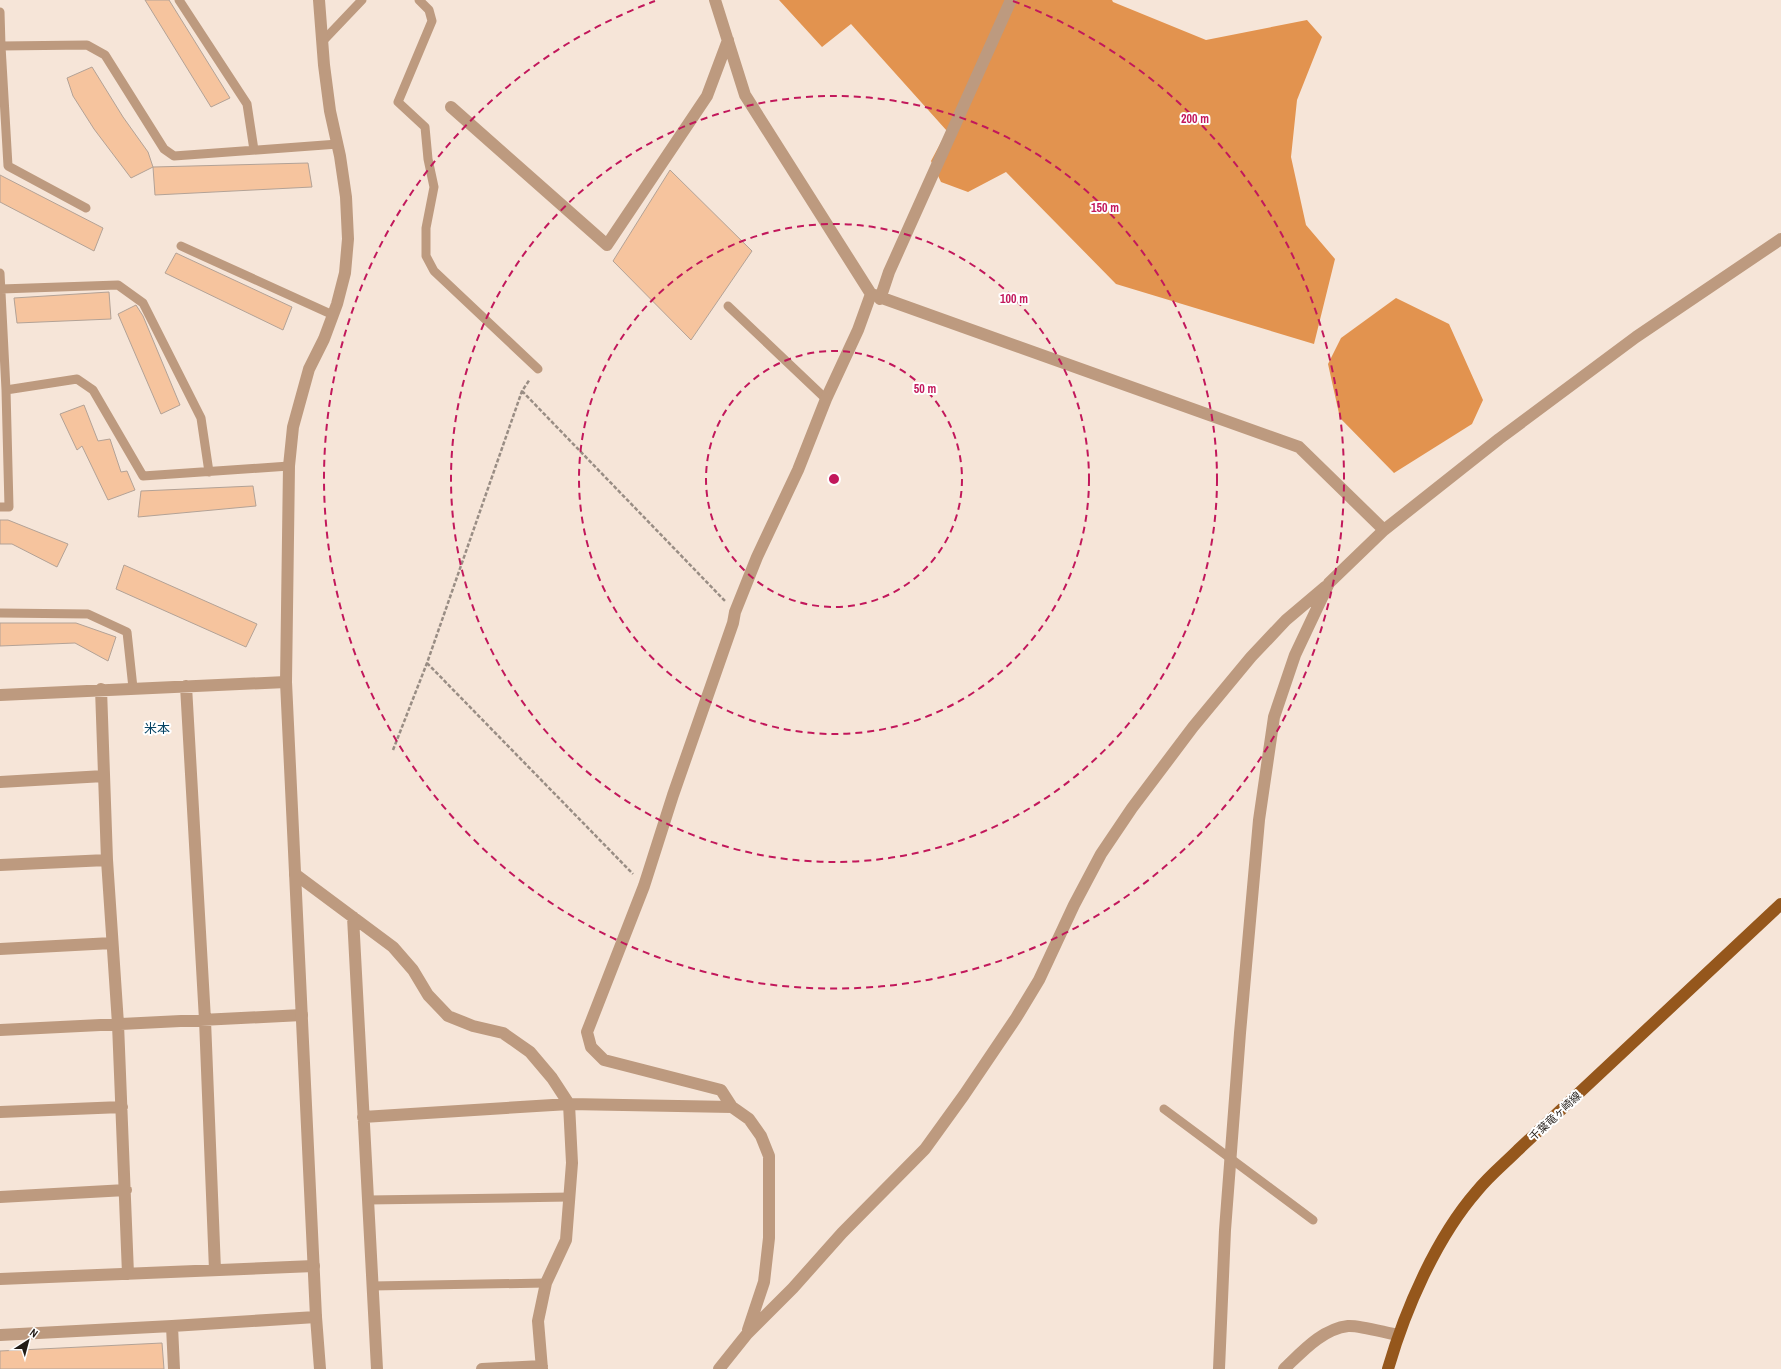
<svg xmlns="http://www.w3.org/2000/svg" width="1781" height="1369" font-family="'Archivo Narrow','Noto Sans JP',sans-serif">
  <style>
    .forest { fill: #e2934f }
    .building { fill: #f6c49e; stroke: #b3a296 }
    .lines { fill: none; stroke-linecap: round; stroke-linejoin: round }
    .path { stroke: #998d84; stroke-width: 2.5; stroke-dasharray: 4 2; stroke-linecap: butt }
    .service { stroke: #bd9a7f; stroke-width: 9 }
    .minor { stroke: #bd9a7f; stroke-width: 12 }
    .tertiary { stroke: #bd9a7f; stroke-width: 12 }
    .primary { stroke: #95571c; stroke-width: 12 }
    .ring { fill: none; stroke: #c2185b; stroke-width: 2; stroke-dasharray: 7 5 }
    .labels { text-anchor: middle; dominant-baseline: central; stroke-width: 4; stroke-linejoin: round; paint-order: stroke }
    .street-label { font-size: 11px; fill: #211b16; stroke: #fff }
    .quarter-label { font-size: 13px; fill: #064465; stroke: #fff }
    .centre { fill: #c2185b; stroke: #fff; stroke-width: 2 }
    .ring-label { font-size: 12px; text-anchor: middle; font-weight: bold; fill: #c2185b; stroke: #fff; stroke-width: 4; stroke-linejoin: round; paint-order: stroke }
  </style>
  <rect width="100%" height="100%" fill="#f6e5d8"/>
  <!-- forest -->
  <path class="forest" d="M779,0H1112L1113,2L1206,40L1307,20L1322,37L1297,100L1291,157L1306,225L1335,259L1314,344L1116,284L1006,172L968,192L941,182L931,161L947,131L851,24L822,47Z
    M1396,298L1449,324L1483,400L1472,424L1394,473L1340,418L1328,364L1341,338Z"/>
  <!-- building -->
  <path class="building" d="M145,0H169L230,98L211,107Z
    M92,67L123,117L148,152L153,167L131,178L94,129L73,96L67,78Z
    M308,163L312,187L155,195L153,167Z
    M670,170L752,251L691,340L613,261Z
    M0,175L103,228L94,251L0,202Z
    M176,253L292,307L283,330L165,273Z
    M109,292L111,319L17,323L14,298Z
    M136,305L143,316L180,405L161,414L118,314Z
    M84,405L98,441L110,439L121,472L127,471L135,490L108,500L82,446L77,450L60,414Z
    M253,486L256,506L138,517L141,491Z
    M0,520H8L68,544L57,567L12,544H0Z
    M124,565L257,624L246,647L116,589Z
    M0,623H76L116,637L108,661L75,643L0,646Z
    M162,1343L164,1369H0V1351Z"/>
  <g class="lines">
    <!-- path -->
    <path class="path" d="M522,391L725,601
      M427,663L633,874
      M393,750L427,663L522,391L530,379"/>
    <!-- service -->
    <path class="service" d="M179,0L247,104L254,150
      M419,0L429,10L432,21L398,102L425,127L428,159L434,187L426,228V256L434,271L538,369
      M0,12L1,46L87,45L105,55L164,149L174,156L338,144
      M322,42L362,0
      M1,46L8,166L86,208
      M181,246L333,315
      M0,273L6,390L77,379L93,390L143,476L289,466
      M1,289L118,285L143,303L201,418L209,472
      M728,306L826,399
      M0,507H9L6,390
      M0,613L88,614L127,632L133,688
      M1164,1109L1313,1220
      M368,1200L570,1197
      M372,1286L546,1283"/>
    <!-- minor -->
    <path class="minor" d="M715,0L745,95L871,294L1299,447L1384,530
      M451,107L607,245L707,96L728,40
      M880,299L889,272L1011,0
      M186,686L205,1020L215,1270
      M101,689L107,860L118,1024L128,1274
      M0,695L286,682
      M0,782L104,776
      M0,865L107,860
      M295,874L393,947L413,970L428,995L448,1016L473,1026L503,1033L530,1052L552,1078L569,1104L572,1163L566,1240L546,1283L538,1321L542,1369
      M353,917L377,1369
      M0,949L112,943
      M0,1030L302,1015
      M732,1107L721,1090L604,1060L591,1047L587,1032L644,886L673,795L733,623L735,612L757,557L798,470L826,399L858,330L871,294
      M0,1112L122,1107
      M363,1117L569,1104L732,1107L749,1119L761,1136L769,1156V1238L764,1282L748,1330
      M0,1197L126,1190
      M0,1279L314,1266
      M316,1317L320,1369
      M482,1369L542,1366
      M719,1369L747,1334L793,1288L842,1233L925,1149L964,1095L1016,1018L1039,980L1074,905L1101,854L1132,808L1193,727L1251,657L1286,620L1325,587
      M1219,1369L1225,1230L1240,1033L1259,820L1274,717L1295,655L1329,583L1384,530L1499,439L1636,337L1781,239"/>
    <!-- tertiary -->
    <path class="tertiary" d="M172,1326L174,1369
      M0,1335L172,1326L316,1317L286,682L289,466L293,427L309,369L324,339L337,304L345,273L348,239L346,197L340,156L330,111L324,65L319,0
      M1284,1369C1302,1352 1322,1329 1348,1326C1359,1325 1386,1333 1398,1335"/>
    <!-- primary -->
    <path class="primary" d="M1388,1369C1405,1310 1436,1238 1477,1191C1489,1176 1504,1164 1518,1150L1781,904"/>
  </g>
  <!-- distance rings -->
  <g class="ring">
    <circle cx="834" cy="479" r="128"/>
    <circle cx="834" cy="479" r="255"/>
    <circle cx="834" cy="479" r="383"/>
    <path d="M1013 1A510 510 0 1 1 655 1"/>
  </g>
  <g class="labels">
    <!-- street labels -->
    <g class="street-label">
      <text transform="translate(1555 1116) rotate(-43)">千葉竜ヶ崎線</text>
    </g>
    <!-- quarter labels -->
    <g class="quarter-label">
      <text x="157" y="728">米本</text>
    </g>
  </g>
  <circle cx="834" cy="479" r="6" class="centre"/>
  <g class="ring-label">
    <text x="1195" y="123">200 m</text>
    <text x="1105" y="212">150 m</text>
    <text x="1014" y="303">100 m</text>
    <text x="925" y="393">50 m</text>
  </g>
  <!-- north arrow -->
  <g transform="translate(28 1341) rotate(36)" stroke="#ffffff" stroke-width="3" paint-order="stroke">
  <path d="M0-3L7 15L0 10L-7 15Z" fill="#211b16"/>
  <text y="-6" font-size="11" font-weight="bold" text-anchor="middle" fill="#211b16">N</text>
  </g>
</svg>
